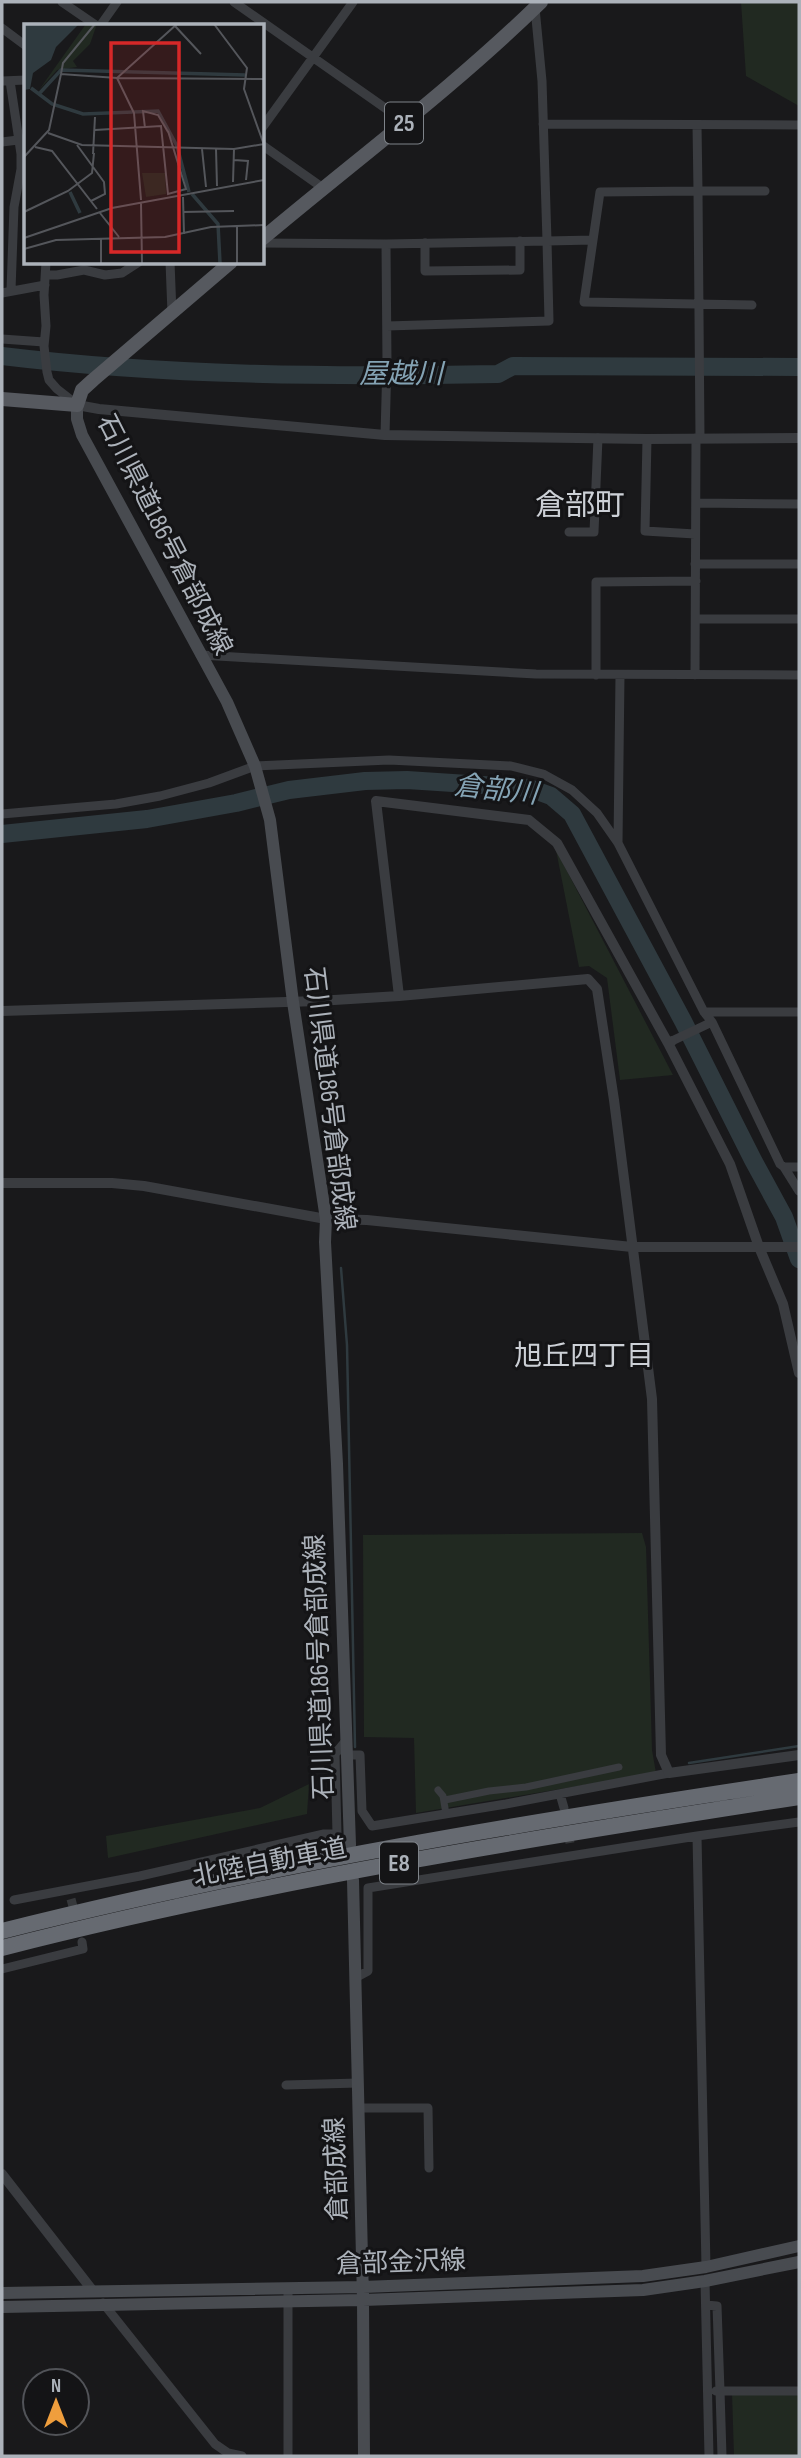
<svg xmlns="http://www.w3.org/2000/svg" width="801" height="2458" font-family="'Sofia Sans Condensed','Noto Sans JP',sans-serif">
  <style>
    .green { fill: #212921 }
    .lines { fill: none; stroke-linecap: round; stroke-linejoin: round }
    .stream { stroke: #2f3a3f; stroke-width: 2.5 }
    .river { stroke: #2f3a3f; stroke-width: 18 }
    .minor-tunnel { stroke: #36383b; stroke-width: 9; stroke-dasharray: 9 4.5; stroke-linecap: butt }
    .pedestrian { stroke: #3a3c40; stroke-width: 7 }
    .minor { stroke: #3a3c40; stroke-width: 9 }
    .tertiary { stroke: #3a3c40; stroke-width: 10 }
    .secondary { stroke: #484b50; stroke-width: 12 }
    .primary { stroke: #56595f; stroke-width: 14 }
    .motorway { stroke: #666a71; stroke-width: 16 }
    .labels { text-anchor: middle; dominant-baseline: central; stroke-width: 6; stroke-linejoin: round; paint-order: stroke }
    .shield { fill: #141416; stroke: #7e8389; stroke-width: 2 }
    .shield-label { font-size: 24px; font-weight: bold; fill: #acb2ba }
    .street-label { font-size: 26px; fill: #acb2ba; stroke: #141416 }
    .water-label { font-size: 28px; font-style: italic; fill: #84a3b4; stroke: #141416 }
    .neighbourhood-label { font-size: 28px; fill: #ccd0d6; stroke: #141416 }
    .quarter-label { font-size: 30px; fill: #ccd0d6; stroke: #141416 }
    .inset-river { fill: none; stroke: #2f3a3f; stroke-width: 3.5 }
    .inset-road { fill: none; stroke: #54565b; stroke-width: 2 }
    .view { fill: #d62828; fill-opacity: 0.15; stroke: #d62828; stroke-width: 3.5 }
    .inset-edge { fill: none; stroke: #acb2ba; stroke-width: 3.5 }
  </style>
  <rect width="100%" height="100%" fill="#19191b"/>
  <!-- green -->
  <path class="green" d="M741,2H799V106L746,76Z
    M556,850L673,1075L620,1080L607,978L589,966L579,967Z
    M642,1533L646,1547L652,1750L656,1773L416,1813L414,1738L364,1737L363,1535Z
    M309,1784L307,1814L108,1858L106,1836L260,1808Z
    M732,2393H799V2456H734Z"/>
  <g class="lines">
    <!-- stream -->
    <path class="stream" d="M341,1268L347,1345L355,1747
      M689,1763L799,1746"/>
    <!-- river -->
    <path class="river" d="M2,356C167,376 332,377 498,374L513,366L799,367
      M2,834L147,819L236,803L289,790L365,781L407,780L529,788L551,796L572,814L683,1021L753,1160L784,1217L799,1259"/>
    <!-- minor-tunnel -->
    <path class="minor-tunnel" d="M565,1813L570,1843
      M71,1899L76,1918"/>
    <!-- pedestrian -->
    <path class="pedestrian" d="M438,1790L443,1796L446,1814
      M445,1800L489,1791L526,1787L619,1767"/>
    <!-- minor -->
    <path class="minor" d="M62,2L97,26
      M234,2L405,122
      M100,26L117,2
      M2,28L26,46
      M2,81L26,80
      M10,81L21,154V169L14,207L11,290
      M543,124L799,125
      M697,125L698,191H765
      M262,128L353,2
      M2,142L26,139
      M262,145L323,188
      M593,240L584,302L752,305
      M262,243L386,244L547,241L542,81L535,8
      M425,243V271L520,270V241
      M46,262L44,295L46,326L44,346L47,372L49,380L57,389L75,403
      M170,262L172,313
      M46,275H57L84,270L105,275L122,273L139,262
      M2,293L45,285
      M387,326L549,321L547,241L593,240L600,192L698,191L700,438
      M2,339L44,342
      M385,435L387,362L386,244
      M647,439L645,531L695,534
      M696,503L799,504
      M569,532H594L598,438
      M695,564H799
      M696,619H799
      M200,655L536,674L799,675
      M596,675V582L696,581
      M620,675L618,843L704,1012L712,1022L780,1164L784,1167L799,1191
      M695,675L696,438
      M2,814L116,804L160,796L209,783L255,766L389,760L511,766L543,774L572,790L597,813L618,843
      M704,1012H799
      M674,1040L712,1022
      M784,1167H799
      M346,1755H360L362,1811L372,1826L506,1804L669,1773
      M560,1794L564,1808
      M697,1836L706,2267
      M14,1900L140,1876L324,1834H337L335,1754L345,1742
      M2,1969L83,1949L82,1942
      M355,1978L368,1971V1888L697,1836L799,1822
      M286,2085L358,2083
      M358,2108H428L429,2168
      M705,2281L709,2456
      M103,2303L215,2444L228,2453L242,2456
      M706,2305L717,2306L720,2391H716
      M288,2456V2289
      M722,2456L720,2391H799"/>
    <!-- tertiary -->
    <path class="tertiary" d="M77,405L99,409L385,435L647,439L799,438
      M399,996L376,801L529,820L557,843L668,1043
      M2,1011L318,1001L399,996L588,979L597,989L614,1100L652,1399L661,1755L669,1773L799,1755
      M672,1041L668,1043L730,1164L759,1247L783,1304L799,1373
      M2,1183H112L144,1186L326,1219L367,1220L632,1247H799
      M2,2174L93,2291"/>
    <!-- secondary -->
    <path class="secondary" d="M77,405V419L82,435L227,702L255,766L270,820L293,1002L326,1219L325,1242L337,1464L350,1845
      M353,1880L363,2300L364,2456
      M2,2293L363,2287L643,2276L706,2267L799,2246
      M2,2307L363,2300L643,2290L705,2281L799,2262"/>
    <!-- primary -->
    <path class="primary" d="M262,239C356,160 454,87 541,2
      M2,399L77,405L82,390L93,380L231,262"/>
    <!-- motorway -->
    <path class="motorway" d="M2,1931C264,1865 532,1821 799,1781
      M2,1948C264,1881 532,1838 799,1797"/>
  </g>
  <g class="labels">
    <!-- shield labels -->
    <g class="shield">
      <rect x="385" y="102.5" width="38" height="41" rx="5"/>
      <rect x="380" y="1842.5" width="38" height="41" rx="5"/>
    </g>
    <g class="shield-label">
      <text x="404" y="123">25</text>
      <text x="399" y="1863">E8</text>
    </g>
    <!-- street labels -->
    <g class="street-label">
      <text transform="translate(164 535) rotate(63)">石川県道186号倉部成線</text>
      <text transform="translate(329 1099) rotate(83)">石川県道186号倉部成線</text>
      <text transform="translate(320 1667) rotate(-92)">石川県道186号倉部成線</text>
      <text transform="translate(270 1863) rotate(-11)">北陸自動車道</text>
      <text transform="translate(337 2169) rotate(-92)">倉部成線</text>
      <text transform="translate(401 2263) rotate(-2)">倉部金沢線</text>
    </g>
    <!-- water labels -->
    <g class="water-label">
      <text x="401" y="374">屋越川</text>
      <text transform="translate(496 790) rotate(6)">倉部川</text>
    </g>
    <!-- neighbourhood labels -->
    <g class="neighbourhood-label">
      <text x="584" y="1356">旭丘四丁目</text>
    </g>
    <!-- quarter labels -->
    <g class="quarter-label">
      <text x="580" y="506">倉部町</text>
    </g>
  </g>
  <!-- overview -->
  <g transform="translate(24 24)">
    <rect width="240" height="240" fill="#19191b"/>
    <path d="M62,0H73L66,20L49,37L53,43L33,46L15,66ZM118,149H141L142,170L122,173Z" fill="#212921"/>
    <path d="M0,0H55L32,23L27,36L9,49L6,65L0,66Z" fill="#2f3a3f"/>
    <path class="inset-river" d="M186,50L221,51M7,64L28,80L59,90L134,87L153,122L165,168M14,71L37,46L186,50M46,168L56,189M168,170L194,200L196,239"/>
    <path class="inset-road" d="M190,0L223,44L220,65L240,121M151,2L177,30M37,50L39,39L71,0M93,54L110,89L117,176M93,54L153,0M94,54L240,55M121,104L119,87L134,91L144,108M71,106L137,102L144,170L162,165L144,107M24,109L58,121L210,125L240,120M53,121L80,158L81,170L67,177M11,123L28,127L73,185M178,125L182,163M192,125L193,162M69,130L71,93M0,133L25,106L37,50L93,54M210,136L224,137L222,156M209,158L210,125M159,173L160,210M117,179L118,239M0,188L44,167L68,149L70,129M159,188L210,187M76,189L95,213M213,202V239M0,214L88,184L240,156M77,214V239M0,225L32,216L141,213L187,203L240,201"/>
    <path class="view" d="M87,19H155V228H87Z"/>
    <rect width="240" height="240" class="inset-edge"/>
  </g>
  <!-- border -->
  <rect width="801" height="2458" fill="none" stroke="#acb2ba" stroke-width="7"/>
  <!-- north arrow -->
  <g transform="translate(56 2402)"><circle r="33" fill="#141416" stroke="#515358" stroke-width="2"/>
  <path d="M0-5L12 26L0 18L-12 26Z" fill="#ef9e3d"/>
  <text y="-10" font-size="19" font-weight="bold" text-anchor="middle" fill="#acb2ba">N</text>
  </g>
</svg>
